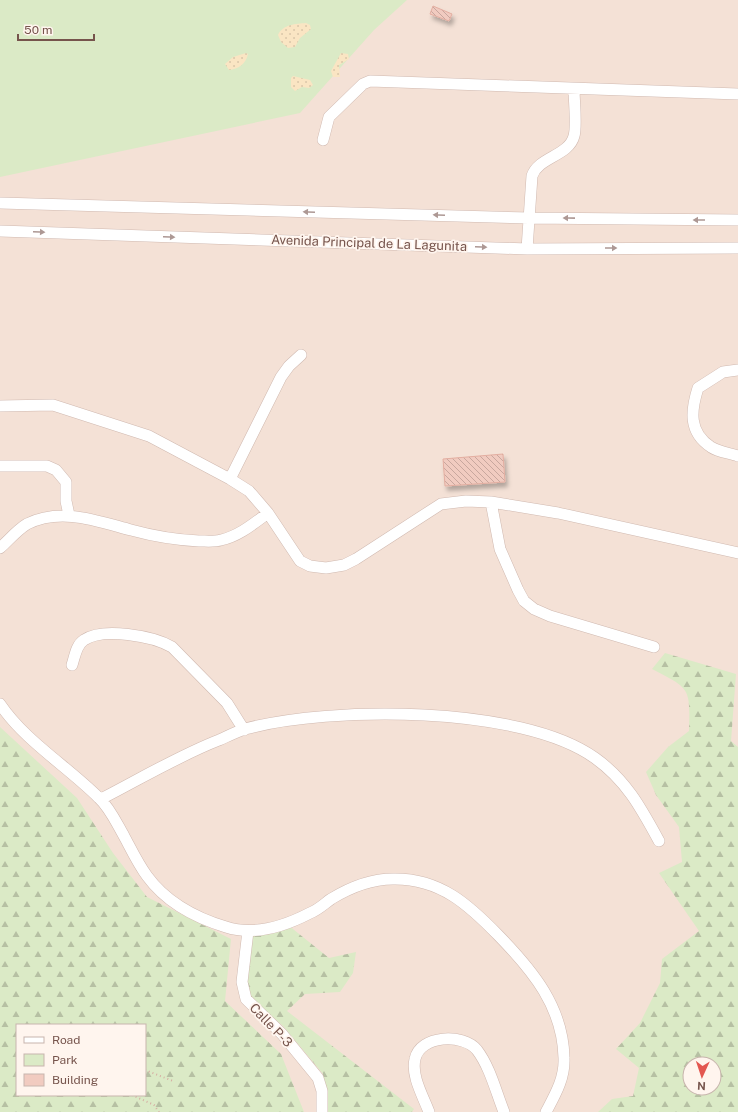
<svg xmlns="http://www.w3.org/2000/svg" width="738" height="1112" font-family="'Public Sans',sans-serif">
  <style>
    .residential { fill: #f4e1d6; fill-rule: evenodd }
    .green { fill: #dbeac6 }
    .forest { fill: url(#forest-firs); fill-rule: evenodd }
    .sand { fill: url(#sand-dots) }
    .building { fill: url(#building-back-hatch); stroke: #e3aea1; filter: url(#shadow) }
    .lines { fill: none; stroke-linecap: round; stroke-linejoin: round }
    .street-casing { stroke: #d0b9b0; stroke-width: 12 }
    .path { stroke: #d6aea3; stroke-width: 2; stroke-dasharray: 1 3; stroke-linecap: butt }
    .street { stroke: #fff; stroke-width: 11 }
    .oneway { fill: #ad9894 }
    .labels { text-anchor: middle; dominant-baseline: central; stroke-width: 3.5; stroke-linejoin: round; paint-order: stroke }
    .street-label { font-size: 13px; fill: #76544c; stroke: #fff5ee }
  </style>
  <defs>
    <pattern id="forest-firs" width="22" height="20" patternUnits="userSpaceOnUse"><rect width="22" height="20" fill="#dbeac6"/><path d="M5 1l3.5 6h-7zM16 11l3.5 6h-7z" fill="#b6c0a3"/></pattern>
    <pattern id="sand-dots" width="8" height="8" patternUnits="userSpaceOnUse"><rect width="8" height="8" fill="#fae5c3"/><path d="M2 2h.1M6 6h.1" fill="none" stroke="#dac6a9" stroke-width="1.8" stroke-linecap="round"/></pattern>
    <pattern id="building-back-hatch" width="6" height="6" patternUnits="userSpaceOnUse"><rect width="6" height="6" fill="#f1cbc0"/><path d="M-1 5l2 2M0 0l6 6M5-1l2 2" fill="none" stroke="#c8a79e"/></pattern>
    <filter id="shadow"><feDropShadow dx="2.5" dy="4.5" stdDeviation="2" flood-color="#0004"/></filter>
  </defs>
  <rect width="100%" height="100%" fill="#fcf1e8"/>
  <!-- residential -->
  <path class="residential" d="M0,0H738V1112H0ZM17,1025H145V1095H17ZM690,1064H714V1088H690Z"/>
  <!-- green -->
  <path class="green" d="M0,0H407L374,30L300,113L0,177Z"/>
  <!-- forest -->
  <path class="forest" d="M665,653L736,674L731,741L738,747V1112H598L612,1099L633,1096L639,1068L616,1049L640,1023L660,983L662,959L699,931L659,873L682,862L679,827L656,795L646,772L668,747L689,731C690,688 691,689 652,669ZM690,1064H714V1088H690Z
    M0,727L77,798L113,853L147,897L231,939L225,1001L281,1054L304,1112H0ZM17,1025H145V1095H17Z
    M288,925L329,958L356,952L353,973L340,992L305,994L287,1011L414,1109L412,1112H322L323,1074L283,1026L244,993L250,929Z"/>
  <!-- sand -->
  <path class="sand" d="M306,23L310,25L311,29L300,38L295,47L288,48L281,42L278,35C283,24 296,24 306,23Z
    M246,53L248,54C246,64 238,69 229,70L225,64L233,57Z
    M341,53L348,54L349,59L339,65L340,77H333L331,71Z
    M293,76L310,80L313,85L309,88L302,87L295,91L291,87V78Z"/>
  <!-- building -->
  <path class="building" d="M433,6L452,14L449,21L430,14Z
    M503,454L505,482L445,486L443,459Z"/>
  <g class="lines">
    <!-- street casing -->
    <g class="street-casing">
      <path id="street" d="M323,140L329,117L363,84L370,81L738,94
        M0,203L529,218L738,220
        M0,231L527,249L738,248
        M527,249L532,176C538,157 569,156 574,136C577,126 574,100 574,89
        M738,370L723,372L698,388C691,410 688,432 711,447C718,452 730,453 738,456
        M0,406L53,405L149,436L230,479L249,491L268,513L300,561L310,566L326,568L344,565L356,559L441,504L466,501L491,502L558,513L738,553
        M0,466H47L56,470L66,482V501L69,515
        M230,479L281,377L289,366L301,355
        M491,502L500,549L518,590L524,601L534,609L550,616L654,647
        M0,548C9,540 17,530 27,524C61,507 97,521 131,530C153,536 177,540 199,541C206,541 214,542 221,540C239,536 253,524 268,513
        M72,665C75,656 76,645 84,640C103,627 153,636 172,647L227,703L244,730
        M0,704C25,741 67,766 99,798C110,808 117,824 124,836C131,849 138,864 147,876C166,902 196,918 226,927C254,936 285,926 310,913C318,910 324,904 331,899C349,888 372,879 393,879C440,878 469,905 499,936C533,971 563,1007 564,1058C565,1078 555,1095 546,1112
        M101,799C140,779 178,756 219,740C228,736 236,732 245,729C330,706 521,705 595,758C626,780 641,808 659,841
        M248,931L242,982L246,999L282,1034L318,1078L322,1091V1112
        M429,1112C423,1096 411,1076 415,1059C420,1035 463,1033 477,1050C490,1067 496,1092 504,1112"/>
    </g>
    <!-- path -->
    <path class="path" d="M145,1070L173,1081
      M132,1095L154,1105L159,1112"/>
    <!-- street -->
    <use href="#street" class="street"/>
  </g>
  <!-- one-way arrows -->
  <defs><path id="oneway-solid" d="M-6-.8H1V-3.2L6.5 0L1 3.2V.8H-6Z"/></defs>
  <g class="oneway">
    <use href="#oneway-solid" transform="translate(309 212) rotate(-178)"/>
    <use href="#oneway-solid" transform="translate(439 215) rotate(-178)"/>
    <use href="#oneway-solid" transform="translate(569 218) rotate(-179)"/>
    <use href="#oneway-solid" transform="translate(699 220) rotate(-180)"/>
    <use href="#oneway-solid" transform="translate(39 232) rotate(2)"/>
    <use href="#oneway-solid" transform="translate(169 237) rotate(2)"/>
    <use href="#oneway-solid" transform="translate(481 247) rotate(2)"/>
    <use href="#oneway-solid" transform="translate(611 248)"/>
  </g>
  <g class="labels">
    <!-- street labels -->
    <g class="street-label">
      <text transform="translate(369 243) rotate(2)">Avenida Principal de La Lagunita</text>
      <text transform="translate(271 1025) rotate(46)">Calle P-3</text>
    </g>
  </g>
  <!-- legend -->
  <rect x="16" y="1024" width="130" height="72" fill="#fff5ee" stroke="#c8b5ad"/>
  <rect x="24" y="1037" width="20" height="6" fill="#ffffff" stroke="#c8b5ad"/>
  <text x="52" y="1044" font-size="12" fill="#76544c">Road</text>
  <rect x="24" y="1054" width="20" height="12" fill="#dbeac6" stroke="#c8b5ad"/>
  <text x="52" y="1064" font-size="12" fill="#76544c">Park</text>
  <rect x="24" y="1074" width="20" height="12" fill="#f1cbc0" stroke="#c8b5ad"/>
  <text x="52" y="1084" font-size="12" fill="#76544c">Building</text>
  <!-- north arrow -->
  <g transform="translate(702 1076) rotate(183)"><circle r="19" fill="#fff5ee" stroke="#c8b5ad"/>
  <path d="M0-3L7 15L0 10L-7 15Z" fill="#e35750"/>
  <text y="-6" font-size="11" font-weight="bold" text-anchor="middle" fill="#76544c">N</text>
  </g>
  <!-- scale -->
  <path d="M18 34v6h76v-6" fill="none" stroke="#76544c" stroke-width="2"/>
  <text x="24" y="34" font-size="12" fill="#76544c" stroke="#fff5ee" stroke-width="3" paint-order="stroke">50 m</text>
</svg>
